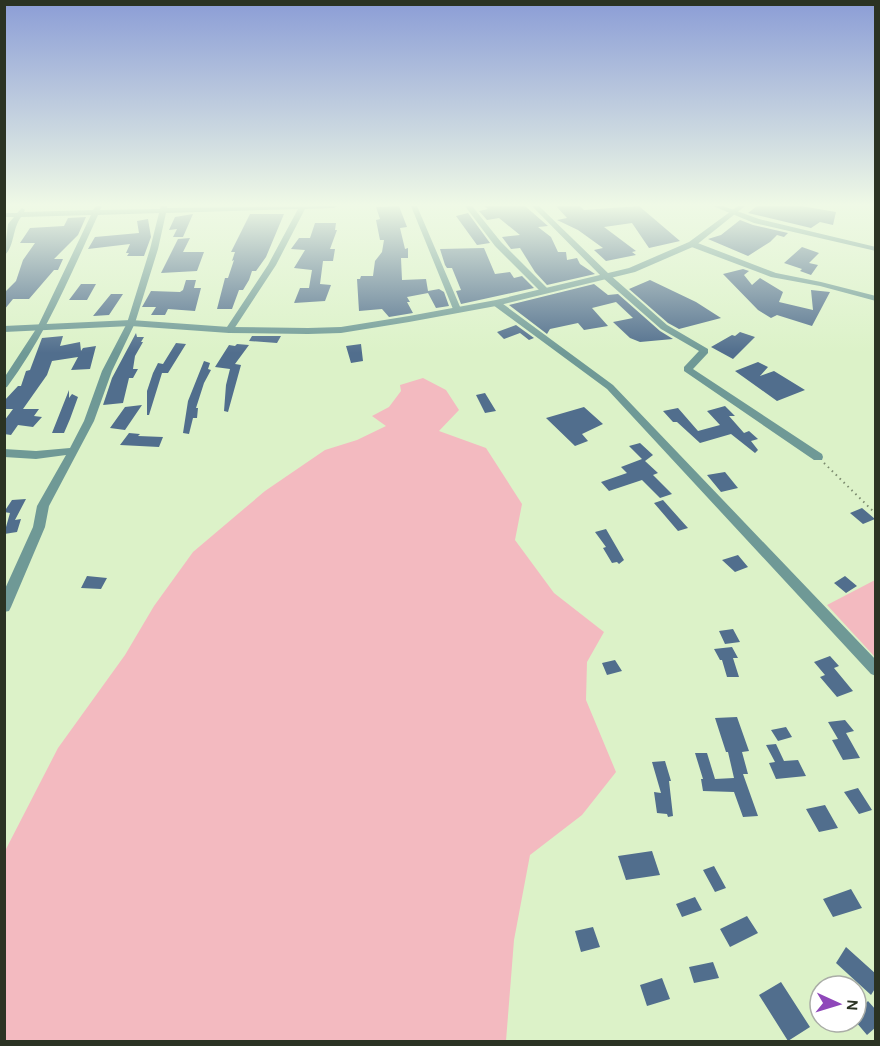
<svg xmlns="http://www.w3.org/2000/svg" width="880" height="1046" font-family="Karla,sans-serif">
  <style>
    .green { fill: #f3bac0 }
    .building { fill: #516e8d }
    .lines { fill: none; stroke-linecap: round; stroke-linejoin: round }
    .path { stroke: #7c8b6f; stroke-width: 2; stroke-dasharray: 1.5 4; stroke-linecap: butt }
    .minor { fill: #6f9996; fill-rule: evenodd }
    .tertiary { fill: #6f9996; fill-rule: evenodd }
  </style>
  <rect width="100%" height="100%" fill="#dcf2c8"/>
  <!-- green -->
  <path class="green" d="M423,378L446,390L459,410L439,431L486,448L522,504L515,540L554,593L604,632L587,662L586,700L616,772L582,815L530,855L514,940L506,1041H5V851L58,748L125,655L154,606L193,552L265,491L325,450L357,440L386,426L372,416L389,407L401,391L400,385Z
    M875,580V657L827,605Z"/>
  <!-- building -->
  <path class="building" d="M399,206L407,227L400,228L405,249L408,248V258H401L402,280L426,279L428,291L439,289L444,292L449,306L436,308L428,293L407,297L410,302H407L413,313L389,317L382,309L359,311L357,279H360L361,276H373L375,261L382,252L384,240H380L376,220L380,219L376,207Z
    M484,206H525L548,226L538,227L551,237L558,252H566L567,260L577,258L580,264L595,274L547,285L535,272L520,248L511,249L502,237L520,235L499,218L487,220L479,211L488,209Z
    M556,206H580L584,210L639,206L680,241L649,248L632,223L604,227L636,251L632,252L636,255L606,261L594,250L603,248L578,230L557,220L567,218Z
    M757,206H801L836,212L833,225L820,222L811,228L748,213Z
    M468,213L490,243L477,245L456,216Z
    M193,214L183,237H173L177,229L169,230L175,217Z
    M250,214H284L266,257L256,271H252L249,280L243,290H239L232,309H217L225,278H228L234,260L232,261L235,252H231Z
    M86,217L78,235L54,259H63L58,270H54L29,299H13L4,310V293L16,281L23,260L35,243H20L30,228L64,226L68,218Z
    M148,219L151,237L144,256H127L129,253H126L130,244L88,249L95,237L139,233L137,221Z
    M740,220L753,225L788,233L784,237L777,235L770,242L748,256L708,239L721,235Z
    M315,223H336L335,230H337L330,249H335L333,261H323L320,284L331,285L325,301L294,303L300,288H309L312,270L294,268L305,250L291,249L299,238H310Z
    M190,238L183,252H204L197,271L161,273L178,239Z
    M802,247L819,253L809,263L818,265L811,275L800,271L802,269L784,263Z
    M484,248L495,274L510,272L514,278L522,276L534,288L461,304L456,291L461,290L452,268H447L445,265L440,249Z
    M743,269L749,271L744,275L752,285L760,278L783,292L779,302L813,310L811,290L830,292L812,326L777,315L771,318L758,310L723,274Z
    M186,280H196L194,288H201L195,311L168,309L165,315H151L156,307H142L151,291L180,292L183,290Z
    M650,280L696,302L721,318L679,329L668,323L629,289Z
    M81,284H96L87,300H69Z
    M594,284L608,295L618,294L660,331L673,339L640,342L630,338L613,322L633,318L616,302L592,308L608,326L584,330L578,323L550,329L547,334L509,305Z
    M111,294H123L109,315L93,316Z
    M516,325L534,338L529,340L520,333L504,339L497,332Z
    M740,332L755,337L733,359L711,347L732,335L735,336Z
    M136,333L137,337H144L141,342H143L135,356L133,369H138L133,378H129L123,403L103,405L112,378Z
    M63,336L60,346L80,342L81,351L83,348L96,346L90,369L71,370L78,357L52,361L47,375L23,409H39L34,416L42,417L33,427L18,425L11,435L4,434V421L13,409H4V401L18,386H21L26,371L30,370L42,338Z
    M252,336H281L277,343L249,341Z
    M176,343L186,344L168,373H162L149,415H147V391L153,373L158,363L163,364Z
    M237,344L249,345L235,364L241,365L228,412L224,411L226,385L230,369L215,367L229,345L235,346Z
    M361,344L363,361L351,363L346,346Z
    M204,361L210,363L208,369L211,370L204,383L196,408H198L197,418H193L189,434L183,433L188,401Z
    M758,362L768,367L760,376L774,371L805,390L777,401L735,371Z
    M69,390V398L72,394L78,397L70,419L64,433H52Z
    M485,393L496,411L485,413L476,395Z
    M142,405L125,430L110,428L125,407Z
    M725,406L735,416H729L744,433L749,431L758,439L751,441L758,450L755,453L731,434L700,443L677,422H673L663,411L678,408L698,431L720,425L707,411Z
    M584,407L603,424L582,434L588,441L575,446L546,418Z
    M129,433L140,434L138,436L163,437L159,447L120,445Z
    M640,443L653,455L645,461L658,473L653,475L672,494L660,498L642,480L609,491L601,482L627,473L621,467L642,459L629,446Z
    M725,472L738,488L721,492L707,475Z
    M26,499L15,520L21,519L17,532L4,534L10,513L4,512L12,500Z
    M663,500L679,518L688,528L678,531L654,503Z
    M862,508L875,519L863,524L850,513Z
    M606,529L624,560L619,564L617,562L612,563L603,548L606,547L595,532Z
    M738,555L748,567L735,572L722,560Z
    M87,576L107,578L101,589L81,588Z
    M845,576L857,586L846,593L834,583Z
    M733,629L740,642L725,644L719,631Z
    M732,647L738,658H733L739,677H727L722,660H720L714,649Z
    M830,656L839,666L834,668L853,691L837,697L820,677L825,675L814,662Z
    M615,660L622,671L607,675L602,663Z
    M737,717L749,751L742,752L748,774H743L758,816L743,817L734,792L703,791L701,779H703L695,753H707L715,779L734,778L728,752H726L715,718Z
    M845,720L854,731L846,733L860,758L843,760L832,740L838,739L828,722Z
    M786,727L792,737L778,741L771,730Z
    M776,744L784,761L798,760L806,776L776,779L769,763L775,762L766,745Z
    M665,761L671,781H669L673,816L668,817L667,814L657,813L654,792L661,793L652,762Z
    M858,788L872,810L859,814L844,792Z
    M825,805L838,828L819,832L806,809Z
    M652,851L660,875L626,880L618,856Z
    M714,866L726,888L715,892L703,870Z
    M851,889L862,908L833,917L823,899Z
    M695,897L702,910L682,917L676,904Z
    M747,916L758,933L730,947L720,929Z
    M593,927L600,947L581,952L575,931Z
    M846,947L876,974V987L871,995L836,963Z
    M713,962L719,978L694,983L689,967Z
    M662,978L670,999L647,1006L640,985Z
    M781,982L810,1027L788,1041L759,995Z
    M868,1001L876,1010V1027L867,1035L856,1022V1013Z"/>
  <g class="lines">
    <!-- path -->
    <path class="path" d="M824,463L876,514"/>
    <!-- minor -->
    <path class="minor" d="M96,206H102L100,210L160,209L161,206H167V208L337,206L334,208L305,209L276,265L232,332L229,333L225,330L268,265L298,209L166,213L158,249L135,323L112,371L94,421L49,506L45,527L11,607L9,611L4,612V591L33,527L37,506L66,455L36,459L4,457V449L36,451L70,448L84,421L102,371L127,323L150,249L159,213L98,215C71,274 46,335 7,387L4,388V378L38,326L91,215L21,217C12,229 15,246 4,256L8,224L14,217H4V213H17L22,208L25,210L24,212L93,210Z
      M411,206H417L461,309L460,311L453,309Z
      M465,206H472L501,242L548,289V293H542L495,246Z
      M532,206H539L609,274L667,325L708,349V353L693,369L822,454L823,457L822,460H814L684,371V367L699,351L661,329L603,278Z
      M713,206H723L759,219L876,247V251L754,223Z
      M689,242H695L776,273L821,282L876,296V301L820,286L771,277L689,246Z
      M493,301H499L613,385L876,660V676L871,674L607,389L493,305Z"/>
    <!-- tertiary -->
    <path class="tertiary" d="M738,206H745L695,246L635,272L496,306L409,322L341,333L308,334L229,333L131,326L4,332V326L131,320L229,327L308,328L341,327L409,316L496,300L629,268L689,242Z"/>
  </g>
  <!-- sky -->
  <linearGradient id="sky" x2="0" y2="1"><stop stop-color="#8b9dd6"/><stop offset="0.58" stop-color="#eff9e6"/><stop offset="1" stop-color="#eff9e6" stop-opacity="0"/></linearGradient>
  <rect width="880" height="353" fill="url(#sky)"/>
  <!-- border -->
  <rect width="880" height="1046" fill="none" stroke="#2b3323" stroke-width="12"/>
  <!-- north arrow -->
  <g transform="translate(838 1004) rotate(94)"><circle r="28" fill="#ffffff" stroke="#aaada7" stroke-width="1.5"/>
  <path d="M0-4.5L10 22L0 15L-10 22Z" fill="#8f47ba"/>
  <text y="-9" font-size="16" font-weight="bold" text-anchor="middle" fill="#2b3323">N</text>
  </g>
</svg>
